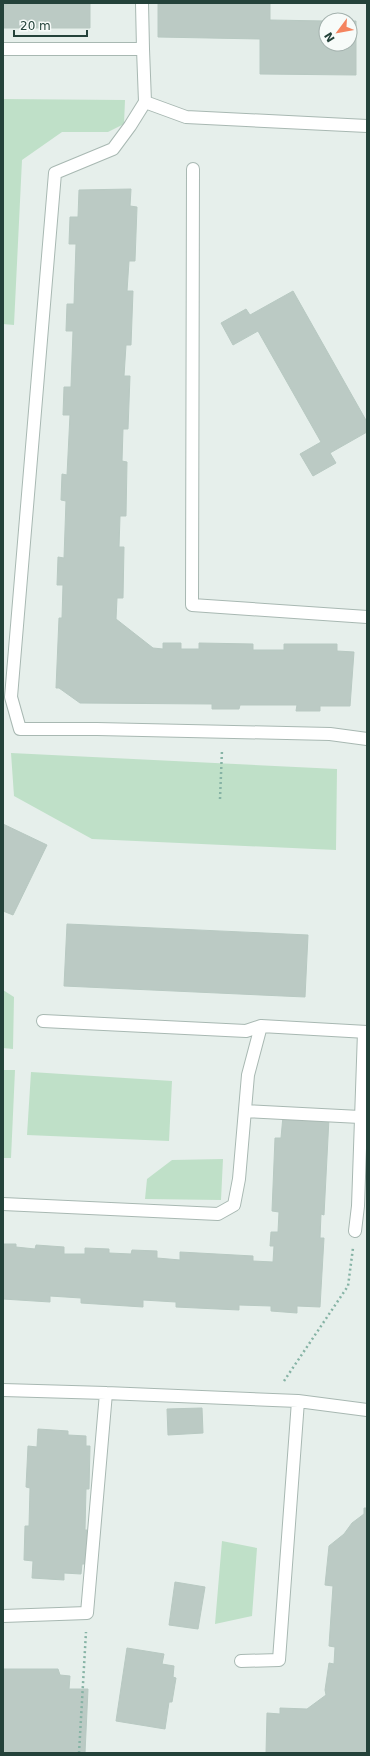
<svg xmlns="http://www.w3.org/2000/svg" width="370" height="1756" font-family="'DejaVu Sans',sans-serif">
  <style>
    .green { fill: #bfe0c8 }
    .building { fill: #bbcac4; stroke: #b8c9c2 }
    .lines { fill: none; stroke-linecap: round; stroke-linejoin: round }
    .lane-casing { stroke: #a8b8b2; stroke-width: 14 }
    .path { stroke: #86b3a5; stroke-width: 2.5; stroke-dasharray: 2 3; stroke-linecap: butt }
    .lane { stroke: #fff; stroke-width: 12 }
  </style>
  <rect width="100%" height="100%" fill="#e6efeb"/>
  <!-- green -->
  <path class="green" d="M3,99L125,100L124,124L108,132H62L22,160L14,325L3,324Z
    M11,753L337,769L336,850L92,839L14,796Z
    M3,990L14,997L13,1049L3,1048Z
    M3,1070H15L11,1158H3Z
    M31,1072L172,1081L169,1141L27,1135Z
    M223,1159L221,1200L145,1199L147,1179L172,1160Z
    M222,1541L257,1548L252,1616L215,1624Z"/>
  <!-- building -->
  <path class="building" d="M3,3H90V28H3Z
    M158,3H270V20L326,21V44H350V21H356V75L260,74V39L158,37Z
    M131,189L130,206L137,207L135,261H129L127,291H133L131,345H126L124,376H130L128,429H123L122,461L127,462L126,516H120L119,547H124L123,598H117L116,619L153,648L163,649V643H181V649H199V643L253,644V650H284V644H337V651L354,652L350,706H320V711H296L297,705H240L239,709H212V704L80,703L59,688H56L59,618H62L63,585H57L58,557L64,558L66,501L61,500L62,474L67,475L70,415H63L64,387H71L73,331H66L67,304H74L76,244H69L70,217H78L79,190Z
    M293,291L367,422V432L330,453L336,463L313,476L300,454L321,442L258,331L233,345L221,323L246,309L250,315Z
    M3,824L47,845L13,915L3,911Z
    M67,924L308,935L305,997L64,986Z
    M283,1116L329,1118L324,1215L321,1214L320,1238H324L320,1307L297,1306V1313L271,1311V1306L239,1305V1310L176,1307V1302L143,1300V1307L81,1303V1298L50,1296V1302L3,1299V1244H16V1247L35,1249L36,1245L64,1247V1254H85V1248L109,1249V1253L131,1254L132,1250L157,1251V1258L180,1260V1252L253,1256V1261L273,1262L274,1246H270L271,1232H278L279,1212L272,1211L275,1138H281Z
    M202,1408L203,1433L168,1435L167,1409Z
    M38,1429L68,1431V1435L86,1436V1446H90L89,1489H86L85,1530H87L86,1564H82L81,1574L64,1573V1580L32,1578L33,1561L24,1560L25,1526H29L30,1488L26,1487L28,1446L37,1447Z
    M364,1508H367V1753H266L267,1713L280,1714V1708L307,1709L326,1695L325,1690L329,1663L334,1664L335,1647L329,1646L333,1586L325,1585L329,1546L344,1534L352,1523L364,1514Z
    M175,1582L205,1587L198,1629L169,1625Z
    M127,1648L164,1654L162,1664L174,1666L173,1677L176,1678L172,1702H169L165,1729L116,1721Z
    M3,1669H58L60,1675L70,1676L69,1689H88L85,1753H3Z"/>
  <g class="lines">
    <!-- lane casing -->
    <g class="lane-casing">
      <path id="lane" d="M142,3L143,49
        M3,49H143L145,102L130,126L113,149L55,173L11,697L20,729H97L330,734L367,739
        M145,102L186,117L367,126
        M193,169L192,605L367,617
        M43,1021L246,1031L261,1026L367,1032
        M245,1111L360,1117
        M3,1204L218,1214L234,1205L239,1179L248,1075L261,1026
        M355,1231L358,1206L364,1032
        M3,1390L106,1393L298,1401L367,1410
        M3,1616L87,1613L106,1393
        M241,1661L279,1660L298,1401"/>
    </g>
    <!-- path -->
    <path class="path" d="M220,799L222,750
      M284,1381L348,1286L353,1248
      M79,1753L86,1632"/>
    <!-- lane -->
    <use href="#lane" class="lane"/>
  </g>
  <!-- border -->
  <rect width="370" height="1756" fill="none" stroke="#24423a" stroke-width="8"/>
  <!-- north arrow -->
  <g transform="translate(338 32) rotate(238)"><circle r="19" fill="#f7fbf9" stroke="#a3b1ad"/>
  <path d="M0-3L7 15L0 10L-7 15Z" fill="#f4845f"/>
  <text y="-6" font-size="11" font-weight="bold" text-anchor="middle" fill="#24423a">N</text>
  </g>
  <!-- scale -->
  <path d="M14 30v6h73v-6" fill="none" stroke="#24423a" stroke-width="2"/>
  <text x="20" y="30" font-size="12" fill="#24423a" stroke="#f7fbf9" stroke-width="3" paint-order="stroke">20 m</text>
</svg>
